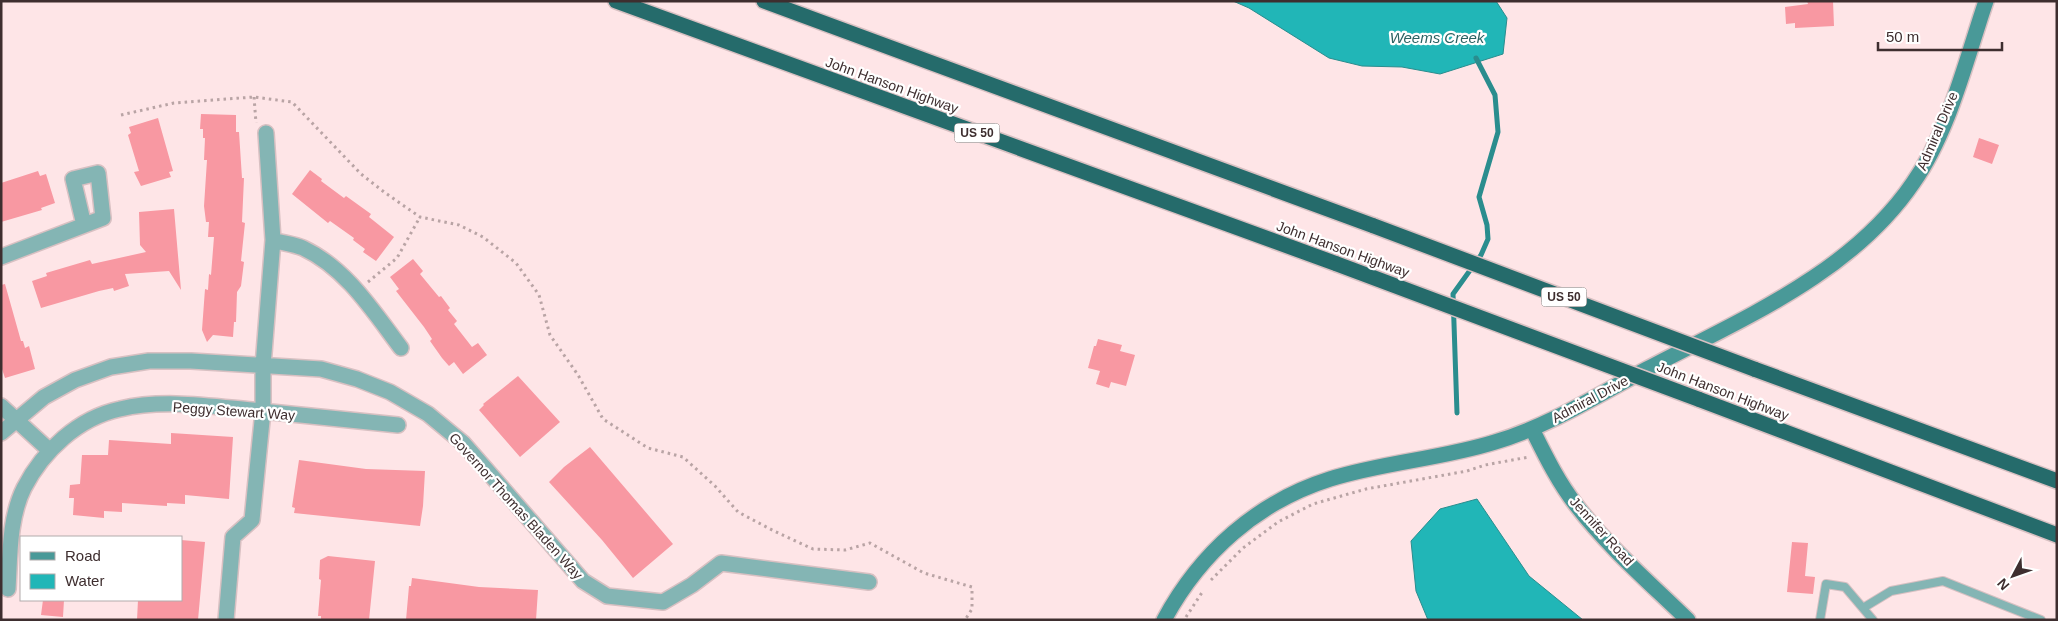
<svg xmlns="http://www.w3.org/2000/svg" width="2058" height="621" font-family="Arial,sans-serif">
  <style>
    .water { fill: #21b6b7; stroke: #2a8d8e }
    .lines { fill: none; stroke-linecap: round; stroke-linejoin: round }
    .stream { stroke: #2a8d8e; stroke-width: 5 }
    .building { fill: #f898a2 }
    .lane-casing { stroke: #d8c0c2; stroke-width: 10 }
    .street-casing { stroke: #d8c0c2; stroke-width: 18 }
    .secondary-casing { stroke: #d8c0c2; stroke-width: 18 }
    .highway-casing { stroke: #d8c0c2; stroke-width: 18 }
    .path { stroke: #b9a4a5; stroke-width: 3; stroke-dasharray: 2.5 4; stroke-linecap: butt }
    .lane { stroke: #84b5b4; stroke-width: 8 }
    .street { stroke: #84b5b4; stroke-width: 15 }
    .secondary { stroke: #499998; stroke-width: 15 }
    .highway { stroke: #256b6b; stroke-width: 15 }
    .highway-bridge-casing { stroke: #d8c0c2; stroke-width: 18; stroke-linecap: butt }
    .highway-bridge { stroke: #256b6b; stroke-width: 15 }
    .labels { text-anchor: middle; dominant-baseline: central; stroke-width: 4.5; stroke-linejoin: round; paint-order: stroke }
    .shield { fill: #fff; stroke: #786d6d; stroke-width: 1 }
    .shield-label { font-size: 12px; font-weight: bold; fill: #3e2e2f }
    .street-label { font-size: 14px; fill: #3e2e2f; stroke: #fff }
    .water-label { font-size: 15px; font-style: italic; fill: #2b6262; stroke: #fff }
  </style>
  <rect width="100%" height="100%" fill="#fee5e7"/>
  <!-- water -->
  <path class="water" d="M1233,1H1496L1507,18L1503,54L1440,74L1402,67L1362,66L1329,58L1249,8Z
    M1477,499L1529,576L1583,620H1428L1416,591L1411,541L1440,509Z"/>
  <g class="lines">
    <!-- stream -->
    <path class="stream" d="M1457,413L1453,294L1481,255L1488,239L1487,225L1479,197L1498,132L1495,95L1476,58"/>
  </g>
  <!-- building -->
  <path class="building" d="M1807,1H1833L1834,26L1795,28V23L1786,24L1785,7L1808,4Z
    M201,114L236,115V132H239L242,178H244L242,222L245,223L241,261L244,262L241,286L237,292L236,322H234L233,337L213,335L207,342L202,330L205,289L208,290L209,274L211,275L214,237H208L209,222H206L204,206L207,160H204L205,138H203V129H200Z
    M158,118L173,171L169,172L171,177L141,186L134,172L139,171L128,135L131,133L129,127Z
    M1979,138L1999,145L1992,164L1973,157Z
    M310,170L322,179L321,181L344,198L346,196L371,214L369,217L394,237L376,261L363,252L365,249L353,240L354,238L330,221L328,223L292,194Z
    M38,171L40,176L46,174L55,203L41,208L42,210L1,222V183Z
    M174,209L181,290L169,271L125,274L129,286L114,291L113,288L99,291L41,308L32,281L47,276L46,273L90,260L92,264L146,252L140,245L139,212Z
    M413,259L423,271L420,274L439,297L441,296L450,308L448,310L457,321L454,324L472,347L478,343L487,355L463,374L454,362L449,366L442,358L430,341L432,339L424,327L396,291L399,289L390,277Z
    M5,284L21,341H23L25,348L29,346L35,369L5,378L1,366V285Z
    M1098,339L1122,345L1120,351L1135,355L1126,386L1111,382L1109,388L1096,384L1100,371L1088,368L1094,346H1096Z
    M518,376L560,422L520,457L479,410L484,405L483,404Z
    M171,433L233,437L229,499L185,495V504L167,503V506L122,503V512L104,511V518L73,515L74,498H69L70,485L80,484L82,455H108L109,440L171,444Z
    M590,447L673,544L633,578L602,540L549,482L564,467Z
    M299,460L366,469L425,471L423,506L420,526L294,513L295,508L292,507Z
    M181,540L205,542L198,620H137L138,600H181Z
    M1792,542L1808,543L1805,576L1815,577L1813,594L1787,592Z
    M328,556L375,561L369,620H321V616H318L321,580L319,579L320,560Z
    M412,578L479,587L538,590L536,620H406L409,586H411Z
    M43,600H64L63,617L41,615Z"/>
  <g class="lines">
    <!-- lane casing -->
    <g class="lane-casing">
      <path id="lane" d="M1863,608L1891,591L1943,581L2041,620
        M1820,620L1826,584L1845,587L1873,620"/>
    </g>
    <!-- street casing -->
    <g class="street-casing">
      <path id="street" d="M273,240C282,243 294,244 303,248C346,268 373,311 401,348
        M1,257L103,218L98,173L73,179L84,225
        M1,406L49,450
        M1,433L44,397L75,380L111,367L149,361H191L321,369L357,379L390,392L428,414L463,443L583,581L607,596L663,602L692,585L721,563L869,582
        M8,589C10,556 9,518 24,488C43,451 78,418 120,409C162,399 209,406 252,410C301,415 349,420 398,425
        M226,620L233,537L252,520L263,411V366L273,240L266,133"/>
    </g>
    <!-- secondary casing -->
    <g class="secondary-casing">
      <path id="secondary" d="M1532,429C1545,455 1558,482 1576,505C1608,547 1650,583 1688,620
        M1164,620C1200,553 1257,502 1330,479C1384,462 1441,459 1495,442C1549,426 1598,395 1647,369C1741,319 1851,274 1913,183C1949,132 1966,60 1986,1"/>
    </g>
    <!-- highway casing -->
    <g class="highway-casing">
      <path id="highway" d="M616,1L1337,264
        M764,1L1374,226
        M1754,369L2057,481
        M1698,399L2057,535"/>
    </g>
    <!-- path -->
    <path class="path" d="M254,97L256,123
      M121,115L174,103L254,97L292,102L361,174L384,192L420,217L459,225L483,237L516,263L539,295L550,335L578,375L603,419L648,448L683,457L715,486L738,512L774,531L813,549L845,550L870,543L924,573L972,587V609L965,620
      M368,282L397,258L420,217
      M1211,580L1243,548L1278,522L1313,504L1366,489L1467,471L1485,465L1529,457
      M1186,617L1203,591"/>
    <!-- lane -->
    <use href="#lane" class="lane"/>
    <!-- street -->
    <use href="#street" class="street"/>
    <!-- secondary -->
    <use href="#secondary" class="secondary"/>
    <!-- highway -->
    <use href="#highway" class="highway"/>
    <!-- highway-bridge casing -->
    <g class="highway-bridge-casing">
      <path id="highway-bridge" d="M1374,226L1754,369
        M1337,264L1698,399"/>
    </g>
    <!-- highway-bridge -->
    <use href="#highway-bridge" class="highway-bridge"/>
  </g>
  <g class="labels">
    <!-- shield labels -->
    <g class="shield">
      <rect x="954.5" y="123.5" width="45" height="19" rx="4"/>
      <rect x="1541.5" y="287.5" width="45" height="19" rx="4"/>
    </g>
    <g class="shield-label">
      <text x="977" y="133">US 50</text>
      <text x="1564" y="297">US 50</text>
    </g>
    <!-- street labels -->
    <g class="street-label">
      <text transform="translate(892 85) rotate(20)">John Hanson Highway</text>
      <text transform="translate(1937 131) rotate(-67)">Admiral Drive</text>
      <text transform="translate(1343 249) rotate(20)">John Hanson Highway</text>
      <text transform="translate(1723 391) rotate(21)">John Hanson Highway</text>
      <text transform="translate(1590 399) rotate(-28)">Admiral Drive</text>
      <text transform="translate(234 411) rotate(4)">Peggy Stewart Way</text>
      <text transform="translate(516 506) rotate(48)">Governor Thomas Bladen Way</text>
      <text transform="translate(1602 531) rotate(48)">Jennifer Road</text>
    </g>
    <!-- water labels -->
    <g class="water-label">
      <text x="1437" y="37">Weems Creek</text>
    </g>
  </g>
  <!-- border -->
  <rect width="2058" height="621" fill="none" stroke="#3e2e2f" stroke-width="5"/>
  <!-- legend -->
  <rect x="20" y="536" width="162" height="65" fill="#ffffff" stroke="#b2abac"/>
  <rect x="30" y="552" width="25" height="8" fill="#499998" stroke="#b2abac"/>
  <text x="65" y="561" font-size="15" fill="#3e2e2f">Road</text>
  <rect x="30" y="574" width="25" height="15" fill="#21b6b7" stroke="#b2abac"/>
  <text x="65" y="586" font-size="15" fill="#3e2e2f">Water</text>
  <!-- north arrow -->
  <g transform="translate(2013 576) rotate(229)" stroke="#ffffff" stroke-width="4" paint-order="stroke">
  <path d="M0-4L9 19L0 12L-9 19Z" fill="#3e2e2f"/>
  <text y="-8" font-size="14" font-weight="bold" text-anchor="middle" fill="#3e2e2f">N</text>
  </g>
  <!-- scale -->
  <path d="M1878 42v8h124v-8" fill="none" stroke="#3e2e2f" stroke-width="2.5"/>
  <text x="1886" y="42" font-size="15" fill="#3e2e2f" stroke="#ffffff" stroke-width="4" paint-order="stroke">50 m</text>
</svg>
